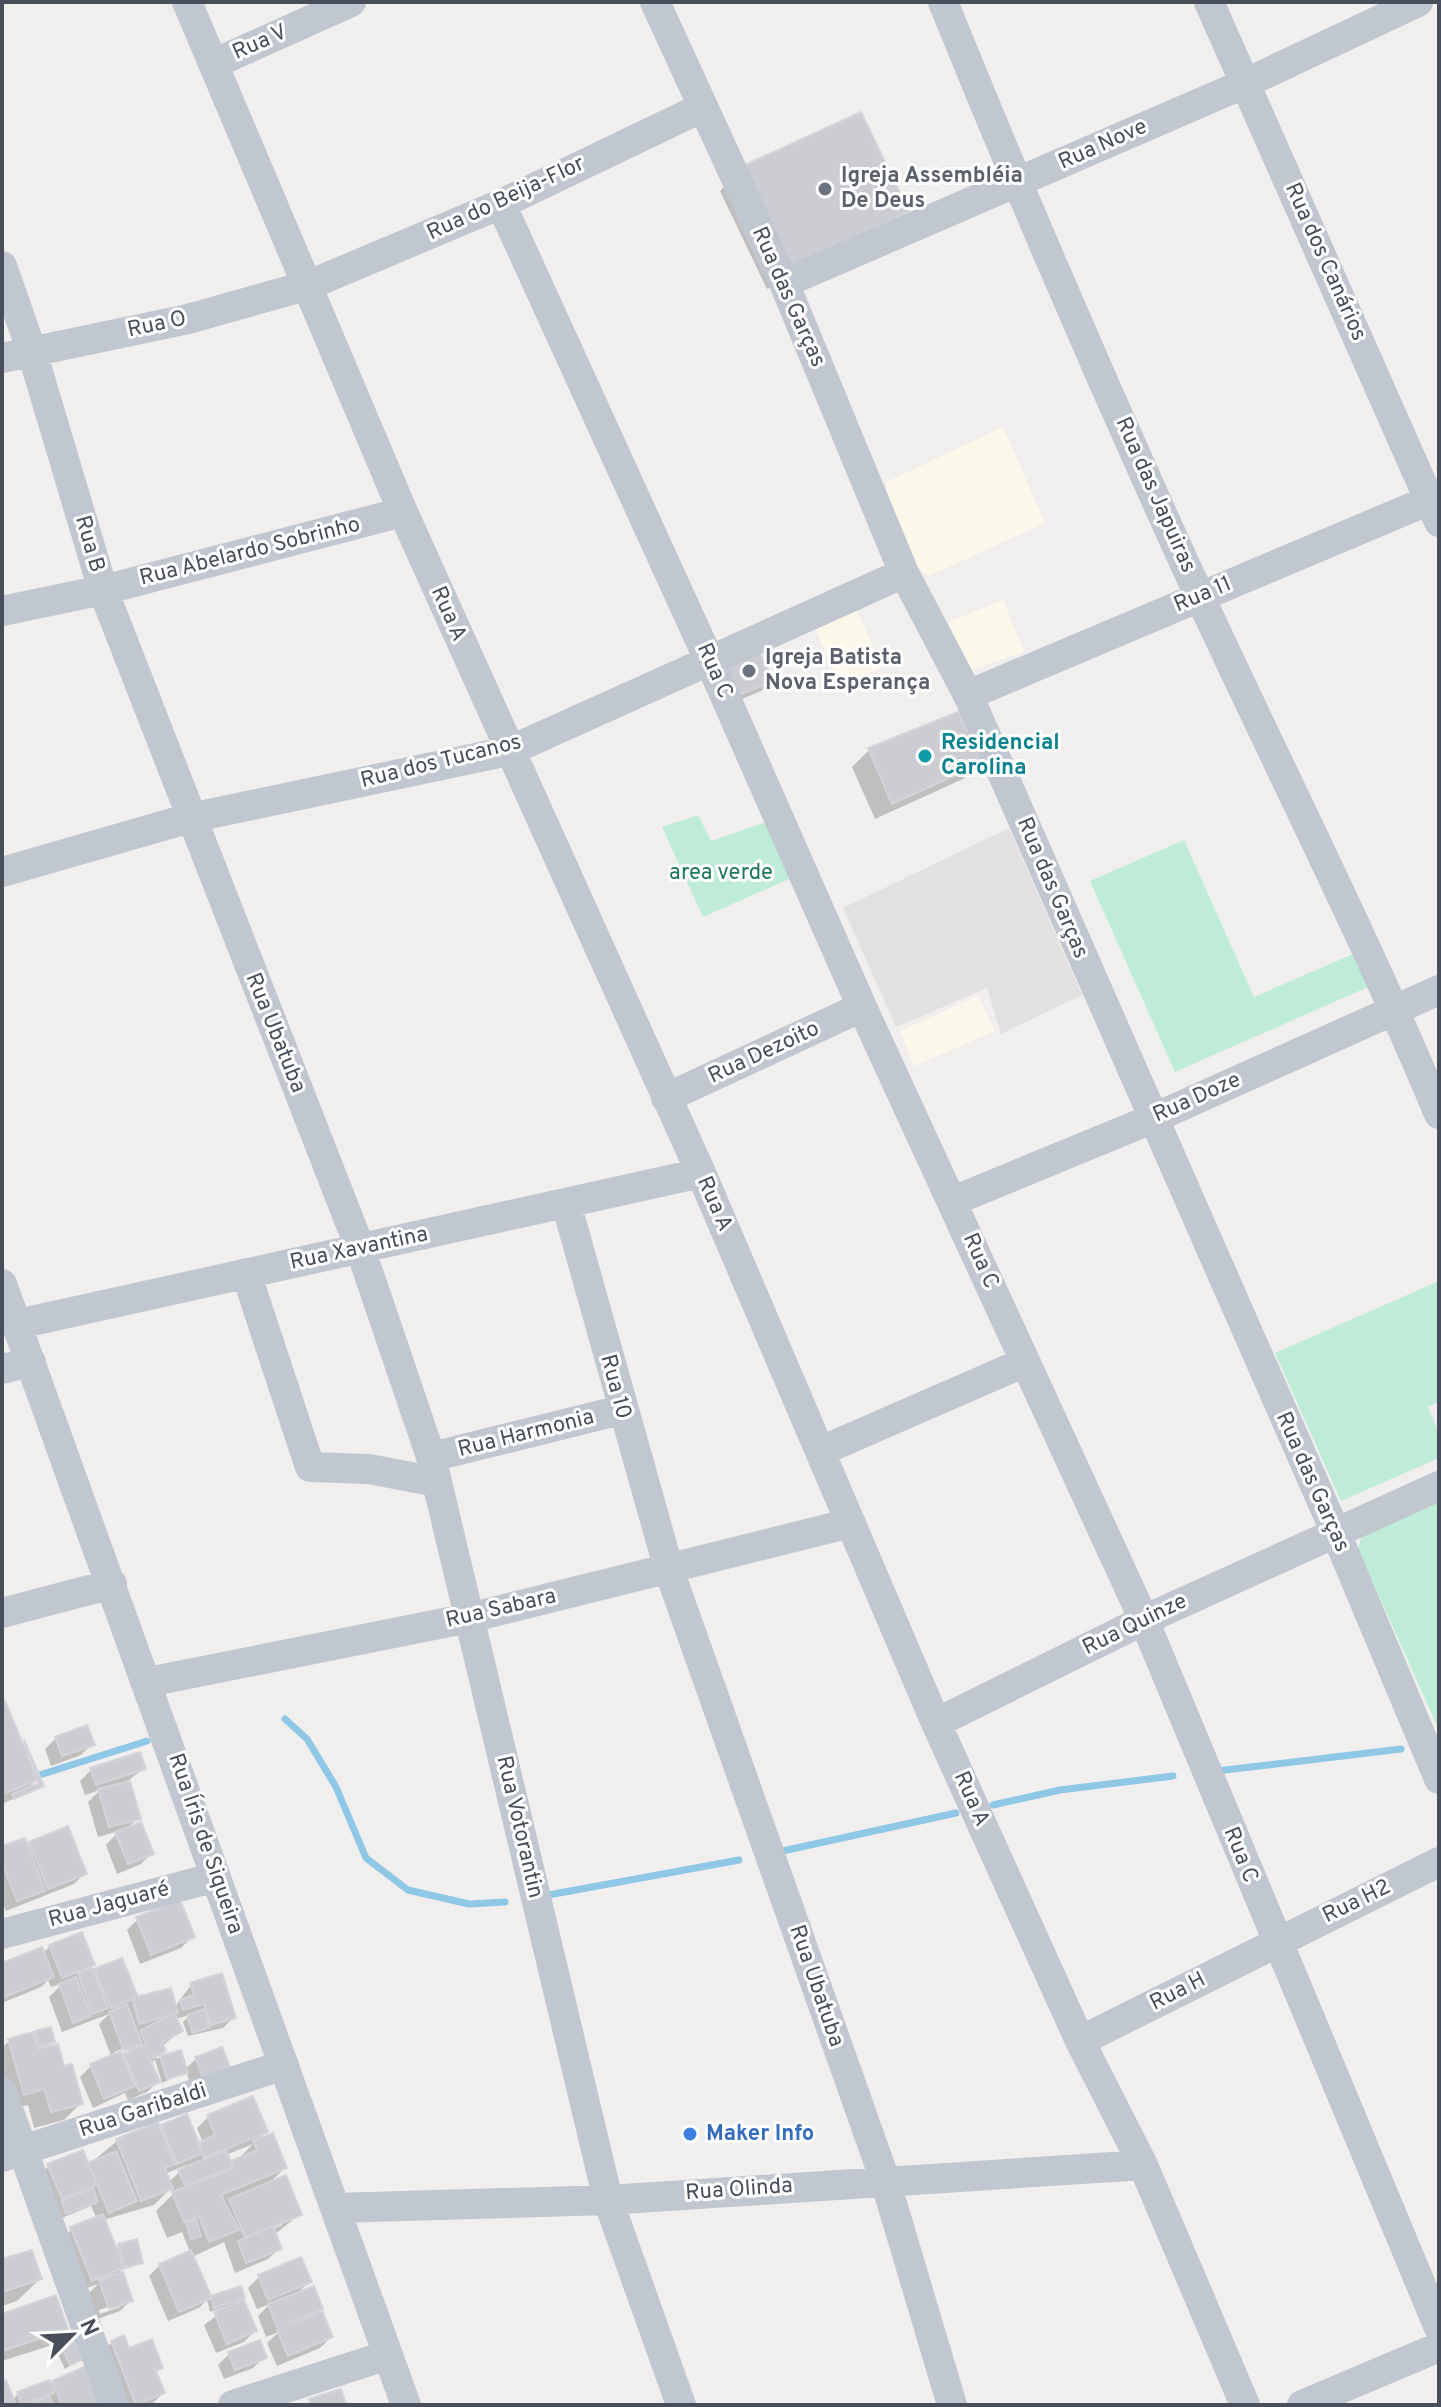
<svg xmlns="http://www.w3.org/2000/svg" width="1441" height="2407" font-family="Overpass,sans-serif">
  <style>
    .commercial { fill: #fbf8e9 }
    .education { fill: #e2e0e0 }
    .green { fill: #bfecd7 }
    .shadow { fill: #0003; fill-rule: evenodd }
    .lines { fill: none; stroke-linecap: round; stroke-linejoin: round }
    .stream { stroke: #8fc7e6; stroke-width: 7 }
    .building { fill: #cccdd3; stroke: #d3d4da; stroke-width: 2 }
    .minor { stroke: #c0c7d0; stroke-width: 30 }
    .worship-dot { fill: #6b7280; stroke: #fff; stroke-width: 3 }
    .culture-dot { fill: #0f9aa8; stroke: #fff; stroke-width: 3 }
    .shop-dot { fill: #3f7fe0; stroke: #fff; stroke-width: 3 }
    .labels { text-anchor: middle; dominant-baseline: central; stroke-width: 6; stroke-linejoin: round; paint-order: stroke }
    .street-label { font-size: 22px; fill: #484f5b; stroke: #fff }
    .worship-label { font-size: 22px; font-weight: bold; fill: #5b616d; stroke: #fff; text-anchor: start }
    .culture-label { font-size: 22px; font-weight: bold; fill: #0d838f; stroke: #fff; text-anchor: start }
    .park-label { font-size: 22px; fill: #1d7757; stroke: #fff }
    .shop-label { font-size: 22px; font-weight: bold; fill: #366cbe; stroke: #fff; text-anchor: start }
  </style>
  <rect width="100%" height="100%" fill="#f1efee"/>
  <!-- commercial -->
  <path class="commercial" d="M1003,427L1045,523L928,576L916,566L886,498L887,482Z
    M1003,600L1024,652L971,670L948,622Z
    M853,602L882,667L841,687L812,622Z
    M978,996L995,1031L914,1066L900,1031Z"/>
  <!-- education -->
  <path class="education" d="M1009,828L1082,995L1001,1034L987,988L896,1027L843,908Z"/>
  <!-- green -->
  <path class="green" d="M698,815L711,841L766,822L789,879L703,917L662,827Z
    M1184,840L1254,997L1353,954L1368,987L1175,1072L1090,881Z
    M1439,1281V1402L1428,1407L1439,1432V1458L1341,1501L1275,1353Z
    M1439,1501V1730L1358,1549L1362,1535Z"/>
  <!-- shadow -->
  <path class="shadow" d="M742,169L907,211L885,234L767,289L720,191Z
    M714,675L772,680L761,691L728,705Z
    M957,714L980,762L963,779L875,819L852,767L869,750Z
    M2,1704L36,1780L26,1790L42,1786L2,1804Z
    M56,1738L92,1744L81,1755L51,1766L45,1749Z
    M144,1768L128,1781L138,1818L126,1830L151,1854L141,1864L117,1874L106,1845L119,1831L98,1837L88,1802L100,1790L85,1795L80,1781L91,1770Z
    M30,1843L85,1873L74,1884L6,1911L2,1902V1849L26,1848Z
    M138,1919L192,1937L181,1948L140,1964L127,1930Z
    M50,1946L92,1965L83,1974L96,1971L137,1999L174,2008L191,1985L234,2017L223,2028L188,2036L183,2022L190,2015L175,2019L181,2031L162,2046L164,2051L155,2059L180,2052L185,2069L196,2059L228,2067L192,2087L186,2072L162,2083L155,2060L150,2063L158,2082L147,2092L128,2100L125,2093L93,2108L80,2077L91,2066L112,2058L99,2024L109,2014L62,2032L49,1997L63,1983L51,1987L48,1980L41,1987L2,2003V1965L43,1953ZM129,2046V2051L115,2056L114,2052Z
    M36,2033L53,2041L45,2049L63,2069L81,2103L64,2120L34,2128L28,2105L8,2110L2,2090V2048L10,2040Z
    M208,2117L266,2132L256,2142L285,2168L267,2185L300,2214L274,2235L279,2249L268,2259L235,2273L224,2242L192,2257L210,2299L242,2298L234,2306L255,2331L244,2342L216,2353L204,2325L224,2310L223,2307L210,2312L207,2300L199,2308L168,2321L149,2276L160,2265L190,2252L182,2232L167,2238L156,2211L173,2194L171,2188L154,2205L103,2220L115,2250L119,2246L141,2262L120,2271L131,2300L120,2311L98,2319L89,2293L98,2284L81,2290L61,2240L72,2229L97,2219L91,2206L62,2218L38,2177L49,2166H87L117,2141L162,2126L197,2145L203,2143L197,2128ZM253,2144L238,2159L230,2165L226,2155ZM186,2165L168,2183L165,2174ZM282,2221V2225L263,2233L262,2229ZM120,2303V2307L100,2314L99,2310Z
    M2,2261L40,2279L17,2301L2,2306Z
    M259,2277L309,2282L296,2295L321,2308L312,2318L331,2337L320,2348L277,2366L267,2343L279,2332L266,2337L258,2316L270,2304L257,2309L248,2288Z
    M2,2316L66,2329L49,2346L2,2361Z
    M73,2334L84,2357L65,2369L53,2344Z
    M112,2342L160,2368L155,2373L163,2393L152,2404L121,2405L101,2353Z
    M229,2354L264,2357L253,2368L224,2379L218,2365Z
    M53,2382L100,2405H2V2384L12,2400L18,2394Z"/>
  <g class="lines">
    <!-- stream -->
    <path class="stream" d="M285,1719L307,1739L336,1787L366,1858L408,1890L469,1904L505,1902
      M1217,1771L1401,1749
      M30,1778L147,1741
      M993,1805L1060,1790L1173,1776
      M778,1852L956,1813
      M543,1896L739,1860"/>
  </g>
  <!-- building -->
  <path class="building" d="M861,112L909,212L790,268L741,167Z
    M756,645L774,681L739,695L723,662Z
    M958,712L982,763L892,804L868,748Z
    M5,1701L38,1780L6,1793L2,1783V1702Z
    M87,1725L95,1745L62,1756L55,1737Z
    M24,1740L44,1786L14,1799L12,1794L39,1783Z
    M140,1752L146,1769L96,1785L90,1768Z
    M130,1781L141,1819L109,1827L98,1789Z
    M141,1822L154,1854L128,1864L115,1832Z
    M68,1826L87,1874L48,1889L29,1842Z
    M25,1838L45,1891L17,1901L2,1864V1846Z
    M180,1900L195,1937L151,1955L136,1917Z
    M82,1932L95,1965L62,1978L49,1945Z
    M42,1947L54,1977L2,1998V1963Z
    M122,1958L138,1997L111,2008L94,1969Z
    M92,1968L108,2008L93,2014L78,1974Z
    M222,1973L236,2018L211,2025L204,2004L183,2010L180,2000L194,1995L190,1983Z
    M76,1977L91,2016L73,2023L59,1984Z
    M171,1988L178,2013L139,2024L132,1998Z
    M127,2004L142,2044L124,2051L109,2012Z
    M204,2009L210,2027L193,2033L187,2015Z
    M174,2013L183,2031L162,2042L166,2051L153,2058L140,2031Z
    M51,2027L55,2042L39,2047L35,2031Z
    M33,2032L38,2049L58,2044L64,2066L72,2064L83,2104L51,2112L44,2089L24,2095L8,2039Z
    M144,2045L160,2082L139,2091L124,2054Z
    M222,2047L230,2067L203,2077L195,2057Z
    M181,2050L188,2073L167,2079L160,2056Z
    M121,2051L135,2086L104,2099L90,2064Z
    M253,2096L268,2132L204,2158L198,2143L215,2135L207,2115Z
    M187,2114L203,2153L177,2164L161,2125Z
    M158,2122L175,2164L165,2168L173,2189L141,2201L116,2139Z
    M273,2133L287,2168L221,2195L239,2230L209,2242L199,2216L184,2222L172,2192L234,2168L231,2161L257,2150L253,2141Z
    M83,2150L97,2185L62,2199L47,2164Z
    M226,2150L233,2167L185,2186L178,2170Z
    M116,2151L137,2201L109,2213L88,2163Z
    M286,2175L302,2215L245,2238L229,2199Z
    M93,2188L98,2202L66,2214L62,2201Z
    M103,2214L124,2268L92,2281L70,2227Z
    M196,2219L201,2236L191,2239L186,2223Z
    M273,2226L282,2249L246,2263L238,2241Z
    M137,2239L143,2263L124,2268L118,2244Z
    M32,2250L42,2279L2,2292V2259Z
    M191,2250L212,2298L179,2312L159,2264Z
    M301,2257L312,2282L268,2300L258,2275Z
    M123,2272L133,2301L109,2309L99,2280Z
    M241,2286L245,2298L214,2308L211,2296Z
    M314,2286L323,2309L277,2327L268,2304Z
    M56,2295L68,2329L2,2351V2314Z
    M244,2300L257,2331L227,2344L214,2312Z
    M322,2311L333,2337L288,2356L277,2330Z
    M74,2332L86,2358L70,2365L58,2339Z
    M124,2335L129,2348L152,2339L163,2368L156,2371L165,2393L136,2405L111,2341Z
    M260,2340L267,2358L235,2370L228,2352Z
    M86,2366L102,2405H62L52,2381Z
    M6,2380L16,2405H2V2382Z
    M49,2380L54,2393L22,2405L17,2392Z
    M341,2389L346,2404L311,2405L309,2399Z
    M49,2396L53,2405H30Z"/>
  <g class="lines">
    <!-- minor -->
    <path class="minor" d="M187,2L403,512L701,1173L936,1723L1080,2041L1143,2165L1245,2405
      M655,2L784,283L904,573L968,695L1335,1531L1439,1779
      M943,2C1024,202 1110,401 1200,597C1280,770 1366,939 1439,1114
      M1209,2L1439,522
      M213,64L351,2
      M501,204L710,662L862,1007L1144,1620L1439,2328
      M2,266L32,352L103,590L360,1248L431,1457L608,2200L681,2405
      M784,283L1246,83L1418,2
      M2,358L188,319L309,285L501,204L701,108
      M2,611L103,590L403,512
      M968,695L1439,496
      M2,872L190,818L509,751L904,573
      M666,1098L862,1007
      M953,1201L1152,1119L1439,990
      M566,1203L669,1570L885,2180L952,2405
      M246,1273L310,1467L369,1469L437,1482
      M2,1284L406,2405
      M18,1324L701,1173
      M2,1369L31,1362
      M821,1451L1025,1362
      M431,1457L621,1410
      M2,1613L112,1584
      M148,1682L469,1618L851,1523
      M936,1723L1144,1620L1439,1486
      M2,1934L216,1877
      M1080,2041L1439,1862
      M2,2092L114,2405
      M2,2157L284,2065
      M335,2208L608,2200L1143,2165
      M233,2405L388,2355
      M1302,2405L1439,2347"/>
  </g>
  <!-- markers -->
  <g class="worship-dot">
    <circle cx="825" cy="189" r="8"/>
    <circle cx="749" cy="671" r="8"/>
  </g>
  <circle class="culture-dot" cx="925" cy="756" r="8"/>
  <circle class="shop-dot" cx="690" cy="2134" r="8"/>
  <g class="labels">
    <!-- street labels -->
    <g class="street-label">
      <text transform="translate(260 43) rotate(-24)">Rua V</text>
      <text transform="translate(1103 145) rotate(-24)">Rua Nove</text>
      <text transform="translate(506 199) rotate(-25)">Rua do Beija-Flor</text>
      <text transform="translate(1325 262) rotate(66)">Rua dos Canários</text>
      <text transform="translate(788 297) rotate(66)">Rua das Garças</text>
      <text transform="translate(157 325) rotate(-12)">Rua O</text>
      <text transform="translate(1155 495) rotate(66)">Rua das Japuiras</text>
      <text transform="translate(89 544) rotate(74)">Rua B</text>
      <text transform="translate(250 552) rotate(-14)">Rua Abelardo Sobrinho</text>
      <text transform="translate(1203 595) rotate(-23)">Rua 11</text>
      <text transform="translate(448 614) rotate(66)">Rua A</text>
      <text transform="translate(714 671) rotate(66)">Rua C</text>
      <text transform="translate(441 762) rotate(-14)">Rua dos Tucanos</text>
      <text transform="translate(1052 888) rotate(67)">Rua das Garças</text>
      <text transform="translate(275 1033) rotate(68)">Rua Ubatuba</text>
      <text transform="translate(764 1053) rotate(-25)">Rua Dezoito</text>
      <text transform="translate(1197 1098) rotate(-24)">Rua Doze</text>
      <text transform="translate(714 1204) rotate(66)">Rua A</text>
      <text transform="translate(359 1249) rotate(-12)">Rua Xavantina</text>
      <text transform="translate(980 1261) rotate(66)">Rua C</text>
      <text transform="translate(615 1387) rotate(75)">Rua 10</text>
      <text transform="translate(526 1434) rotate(-14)">Rua Harmonia</text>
      <text transform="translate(1312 1482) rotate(66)">Rua das Garças</text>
      <text transform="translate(501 1609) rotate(-13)">Rua Sabara</text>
      <text transform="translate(1135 1625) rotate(-26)">Rua Quinze</text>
      <text transform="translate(971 1799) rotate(66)">Rua A</text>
      <text transform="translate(519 1827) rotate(77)">Rua Votorantin</text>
      <text transform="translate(205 1844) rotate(71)">Rua Íris de Siqueira</text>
      <text transform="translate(1240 1855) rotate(68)">Rua C</text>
      <text transform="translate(1357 1902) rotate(-26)">Rua H2</text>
      <text transform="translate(109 1905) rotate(-15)">Rua Jaguaré</text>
      <text transform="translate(816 1986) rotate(71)">Rua Ubatuba</text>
      <text transform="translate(1178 1992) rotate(-27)">Rua H</text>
      <text transform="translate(143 2111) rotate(-18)">Rua Garibaldi</text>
      <text transform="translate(739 2190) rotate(-4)">Rua Olinda</text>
    </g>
    <!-- worship labels -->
    <g class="worship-label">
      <text x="841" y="176">Igreja Assembléia<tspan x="841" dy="25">De Deus</tspan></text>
      <text x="765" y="658">Igreja Batista<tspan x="765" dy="25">Nova Esperança</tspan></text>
    </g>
    <!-- culture labels -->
    <g class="culture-label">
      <text x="941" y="743">Residencial<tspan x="941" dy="25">Carolina</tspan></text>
    </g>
    <!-- park labels -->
    <g class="park-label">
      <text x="721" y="873">area verde</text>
    </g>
    <!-- shop labels -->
    <g class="shop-label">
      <text x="706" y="2134">Maker Info</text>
    </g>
  </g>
  <!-- border -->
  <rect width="1441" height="2407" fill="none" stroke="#484f5b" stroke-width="8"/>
  <!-- north arrow -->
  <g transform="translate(72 2335) rotate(66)" stroke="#ffffff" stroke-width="6" paint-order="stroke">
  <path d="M0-6L14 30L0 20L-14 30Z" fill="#484f5b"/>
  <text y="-12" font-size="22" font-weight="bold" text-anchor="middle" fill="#484f5b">N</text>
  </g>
</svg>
